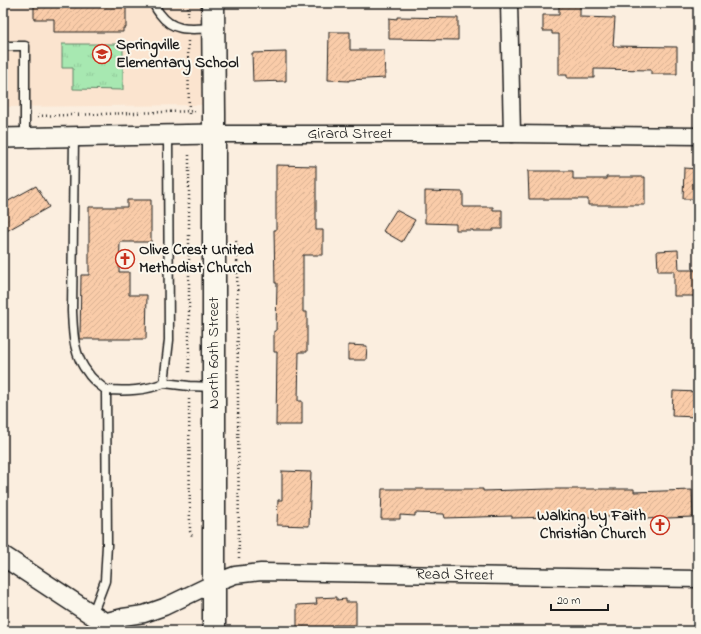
<svg xmlns="http://www.w3.org/2000/svg" width="701" height="634" font-family="'Indie Flower',sans-serif">
  <style>
    .built { fill: #fbe4cf }
    .park { fill: url(#park-tufts); stroke: #628266 }
    .building { fill: url(#building-hatch); stroke: #1c1c1c }
    .lines { fill: none; stroke-linecap: round; stroke-linejoin: round }
    .service-casing { stroke: #1c1c1c; stroke-width: 11 }
    .minor-casing { stroke: #1c1c1c; stroke-width: 19 }
    .tertiary-casing { stroke: #1c1c1c; stroke-width: 22 }
    .secondary-casing { stroke: #1c1c1c; stroke-width: 25 }
    .path { stroke: #1c1c1c; stroke-width: 2.5; stroke-dasharray: 1 3; stroke-linecap: butt }
    .service { stroke: #fbf7ec; stroke-width: 8 }
    .minor { stroke: #fbf7ec; stroke-width: 16 }
    .tertiary { stroke: #fbf7ec; stroke-width: 19 }
    .secondary { stroke: #fbf7ec; stroke-width: 22 }
    .labels { text-anchor: middle; dominant-baseline: central; stroke-width: 4; stroke-linejoin: round; paint-order: stroke }
    .poi-label { font-size: 16px; font-weight: bold; fill: #1c1c1c; stroke: #fbf7ec; text-anchor: start }
    .street-label { font-size: 16px; fill: #1c1c1c; stroke: #fbf7ec }
  </style>
  <defs>
    <pattern id="park-tufts" width="24" height="20" patternUnits="userSpaceOnUse"><rect width="24" height="20" fill="#a7e8b1"/><path d="M3 7l-1-3M5 7V3M7 7l1-3M15 17l-1-3M17 17v-4M19 17l1-3" fill="none" stroke="#8fc698"/></pattern>
    <pattern id="building-hatch" width="6" height="6" patternUnits="userSpaceOnUse"><rect width="6" height="6" fill="#facca9"/><path d="M-1 1l2-2M0 6l6-6M5 7l2-2" fill="none" stroke="#d6af91"/></pattern>
  </defs>
  <rect width="100%" height="100%" fill="#fbeedf"/>
  <filter id="ink" filterUnits="userSpaceOnUse"><feTurbulence type="fractalNoise" baseFrequency=".025" numOctaves="2"/><feDisplacementMap in="SourceGraphic" scale="8" xChannelSelector="R" yChannelSelector="G"/><feConvolveMatrix kernelMatrix="1 2 1 2 8 2 1 2 1" color-interpolation-filters="sRGB"/></filter>
  <g filter="url(#ink)">
    <!-- built -->
    <path class="built" d="M3,3H201L202,105L3,107Z"/>
    <!-- park -->
    <path class="park" d="M62,44H123V90L73,89V68H62Z"/>
    <!-- building -->
    <path class="building" d="M34,3H126V28H123V32H54V19H34Z
      M559,3H580V17L615,18L613,46L677,47V74H651V70L594,69V78H567V75H559V34H552V31H543V15H559Z
      M397,17L458,18V40L389,39V18L397,19Z
      M329,32H350V50H384L385,78L349,80V81L328,80Z
      M286,52V81L253,82L252,53Z
      M276,165L316,166V230H323V255H303V312H307V352H299L298,401H302V425H276L277,352H274V331H276L277,283H275L274,230H276Z
      M684,168L698,169V199H683Z
      M528,171H573V179H606V177H645V205H588V199H529Z
      M36,186L49,207L3,233V204Z
      M425,191L463,192V207H493V210H502V229H493V231H473V230H456V224L425,223Z
      M127,200H151V242H120L119,272H129V295H147L146,339H80L81,275H89V207H127Z
      M396,210L415,220L402,242L383,231Z
      M678,250L679,270H698V296H674V271H658L657,251Z
      M348,345L367,346L366,360H348Z
      M673,391L698,392V417L672,416Z
      M282,471L311,472L309,526L277,525L278,500H282Z
      M382,489H483V491L549,489H634V492L692,490L693,517L643,519V517H579V514H550V517L512,518V516L445,518L444,514L415,513V516L400,515V519H381Z
      M337,597V600L346,599V602H356V625H333V629H325V631H308V628H297V605L317,604L316,598Z"/>
    <g class="lines">
      <!-- service casing -->
      <g class="service-casing">
        <path id="service" d="M154,3C155,8 157,10 160,14C174,33 192,29 213,28
          M3,46H25V137
          M74,137L72,311C73,333 73,355 88,373C92,380 100,385 106,390
          M164,383L189,386L213,387
          M92,615L105,581L107,545L106,390C127,391 145,391 164,383L169,340L168,135"/>
      </g>
      <!-- minor casing -->
      <g class="minor-casing">
        <g id="minor">
          <path d="M509,3L512,134"/>
          <path id="s1" d="M213,134H512L698,136"/>
          <path id="s2" d="M103,622L123,617L144,614L164,607L214,583L235,575L261,572L698,579"/>
        </g>
      </g>
      <!-- tertiary casing -->
      <g class="tertiary-casing">
        <path id="tertiary" d="M3,138L213,134
          M3,556L117,631"/>
      </g>
      <!-- secondary casing -->
      <g class="secondary-casing">
        <path id="secondary" d="M213,3L214,114V631"/>
      </g>
      <!-- path -->
      <path class="path" d="M188,3V16
        M188,41L189,116
        M38,116L195,111
        M236,241L237,247L239,558
        M189,372V153
        M189,399L190,531L193,538"/>
      <!-- service -->
      <use href="#service" class="service"/>
      <!-- minor -->
      <use href="#minor" class="minor"/>
      <!-- tertiary -->
      <use href="#tertiary" class="tertiary"/>
      <!-- secondary -->
      <use href="#secondary" class="secondary"/>
    </g>
  </g>
  <!-- icons -->
  <defs>
    <g id="school-ring" transform="scale(1)"><circle r="9.5" fill="#fbf7ec" stroke="#c8321e" stroke-width="1.5"/><path d="M0-5L7-2L0 1L-7-2ZM-4 1L0 2.5L4 1V4Q0 6-4 4Z" fill="#c8321e"/></g>
    <g id="church-ring" transform="scale(1)"><circle r="9.5" fill="#fbf7ec" stroke="#c8321e" stroke-width="1.5"/><path d="M-1.2-6h2.4v3.5h3.3v2.4h-3.3V6h-2.4V-.1h-3.3v-2.4h3.3Z" fill="#c8321e"/></g>
  </defs>
  <g fill-rule="evenodd">
    <use href="#school-ring" x="102" y="54"/>
    <use href="#church-ring" x="125" y="259"/>
    <use href="#church-ring" x="660" y="525"/>
  </g>
  <g class="labels">
    <!-- poi labels -->
    <g class="poi-label">
      <text x="116" y="45">Springville<tspan x="116" dy="18">Elementary School</tspan></text>
      <text x="139" y="250">Olive Crest United<tspan x="139" dy="18">Methodist Church</tspan></text>
      <text x="646" y="516" text-anchor="end">Walking by Faith<tspan x="646" dy="18">Christian Church</tspan></text>
    </g>
    <!-- street labels -->
    <g class="street-label">
      <text stroke="none"><textPath href="#s1" startOffset="137">Girard Street</textPath></text>
      <text transform="translate(214 353) rotate(-90)">North 60th Street</text>
      <text stroke="none"><textPath href="#s2" startOffset="361">Read Street</textPath></text>
    </g>
  </g>
  <!-- margin -->
  <rect width="701" height="634" fill="none" stroke="#fbf7ec" stroke-width="16"/>
  <rect x="8" y="8" width="685" height="618" fill="none" stroke="#1c1c1c" stroke-width="1.5" filter="url(#ink)"/>
  <!-- scale -->
  <path d="M551 604v6h57v-6" fill="none" stroke="#1c1c1c" stroke-width="2"/>
  <text x="557" y="604" font-size="12" fill="#1c1c1c" stroke="#fbf7ec" stroke-width="3" paint-order="stroke">20 m</text>
</svg>
